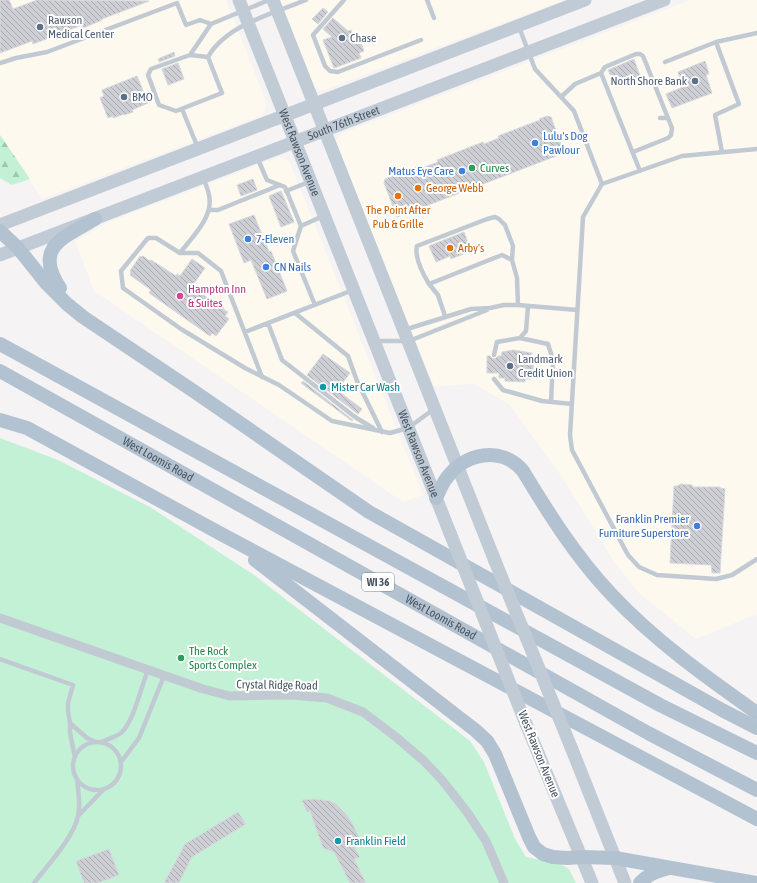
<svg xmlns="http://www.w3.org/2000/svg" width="757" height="883" font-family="'Asap Condensed',sans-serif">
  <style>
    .commercial { fill: #fdf9ef }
    .forest { fill: url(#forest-firs) }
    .garden { fill: #c3f1d5 }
    .building { fill: url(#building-back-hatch); stroke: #d7d9de }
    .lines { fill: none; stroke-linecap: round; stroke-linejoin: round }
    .service { stroke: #c1cad2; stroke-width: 4.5 }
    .minor { stroke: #c1cad2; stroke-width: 9 }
    .secondary { stroke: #c1cbd6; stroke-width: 13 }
    .primary { stroke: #b3c2d1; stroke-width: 14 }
    .secondary-bridge { stroke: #c1cbd6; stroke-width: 13 }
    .service-dot { fill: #5c6f8a; stroke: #fff; stroke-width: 1.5 }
    .shop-dot { fill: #3f7fe0; stroke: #fff; stroke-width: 1.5 }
    .leisure-dot { fill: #2e9e5b; stroke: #fff; stroke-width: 1.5 }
    .food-dot { fill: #e8710a; stroke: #fff; stroke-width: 1.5 }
    .hotel-dot { fill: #d1479c; stroke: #fff; stroke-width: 1.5 }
    .culture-dot { fill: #0f9aa8; stroke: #fff; stroke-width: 1.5 }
    .labels { text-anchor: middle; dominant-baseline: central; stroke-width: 4; stroke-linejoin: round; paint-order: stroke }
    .shield { fill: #fff; stroke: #808990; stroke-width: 1 }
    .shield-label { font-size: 11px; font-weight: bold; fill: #4a5661 }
    .service-label { font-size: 12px; fill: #4e5e75; stroke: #fff; text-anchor: start }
    .street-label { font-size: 12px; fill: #4a5661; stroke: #fff }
    .shop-label { font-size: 12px; fill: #366cbe; stroke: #fff; text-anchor: start }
    .leisure-label { font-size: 12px; fill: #27864d; stroke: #fff; text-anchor: start }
    .food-label { font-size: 12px; fill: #c56008; stroke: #fff; text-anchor: start }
    .hotel-label { font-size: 12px; fill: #b23c85; stroke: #fff; text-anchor: start }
    .culture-label { font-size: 12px; fill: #0d838f; stroke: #fff; text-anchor: start }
  </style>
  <defs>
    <pattern id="forest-firs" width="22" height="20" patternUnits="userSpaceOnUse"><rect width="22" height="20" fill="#c3f1d5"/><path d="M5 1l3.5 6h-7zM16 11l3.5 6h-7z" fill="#a0c6b0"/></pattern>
    <pattern id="building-back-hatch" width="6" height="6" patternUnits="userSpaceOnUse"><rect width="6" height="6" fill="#cdcfd5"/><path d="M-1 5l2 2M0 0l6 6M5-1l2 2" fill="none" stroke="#a8abb0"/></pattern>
  </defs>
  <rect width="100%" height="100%" fill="#f5f3f3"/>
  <!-- commercial -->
  <path class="commercial" d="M0,0H226L264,96L266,104L265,111L260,116L250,120L42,199L0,135Z
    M279,0H564L324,90H319L314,87Z
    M690,0H757V614L696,639L639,593L614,562L562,477L509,404L474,384L434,386L337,148L336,141L342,133L353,129Z
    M279,157L284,158L290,163L423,495L403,502L94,291L75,241L109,222Z"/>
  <!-- forest -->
  <path class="forest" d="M0,135L30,179L12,185L0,178Z"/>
  <!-- garden -->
  <path class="garden" d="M0,438L58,460L150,507L254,575L470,741L484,762L515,839L526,857L560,864L569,869L576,883H0Z"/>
  <!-- building -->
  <path class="building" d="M0,0H9L13,9L37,0L149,1L102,19V20L83,28L82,25L33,44L32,41L0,53Z
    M323,8L328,12L318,24L312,19Z
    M333,18L348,31L351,30L354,40L359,38L364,51L359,53L361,58L334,68L323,40L332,37L323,29Z
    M174,52L175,56L159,62L158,59Z
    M634,59L640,76L615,86L608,70Z
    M705,61L709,74L706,75L712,93L672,108L666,94L683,87L678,72Z
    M178,63L184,79L168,85L162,69Z
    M137,76L148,103L132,110L133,112L124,115V114L113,118V116L108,118L100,98L104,96L102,90Z
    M547,116L551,117L564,153L397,217L384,183L385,179L416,167L417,170L438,162L437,160L483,142L484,144L499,138L498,136L540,120L539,119Z
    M253,179L257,190L241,196L237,185Z
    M281,191L294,222L281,227L269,196Z
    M254,215L269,252L271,251L287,291L267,299L251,260L244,263L229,224Z
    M464,232L471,251L451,259L450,256L436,262L429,246Z
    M140,256L141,257L143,256L150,261L151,260L176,276L177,274L180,276L192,259L205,268L193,285L195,287L194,288L212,301L213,300L224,308L223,309L228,312L225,316L229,319L216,336L212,333L210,336L149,293L151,290L130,275L131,272L130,271Z
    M513,350L532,353L531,358H534L532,379H525V382L505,381V378H499V373H487V356H490L492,358L495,359L498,356H501L502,352Z
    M323,354L350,373L337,390L362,409L358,414L307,375Z
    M303,381L353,420L352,421L301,383Z
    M680,484L692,485L693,487H720V488L725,489L720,573H712L711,565L670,563L674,486H678Z
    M315,799L330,801L336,804L346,814L351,821L360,839L352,843L360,857L354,859L366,883H350L334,852L323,848L310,811L307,812L302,800Z
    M238,812L246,824L192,857L179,883H164L185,844Z
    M109,849L119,875L98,883H84L76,861Z"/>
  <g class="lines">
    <!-- service -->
    <path class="service" d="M344,0L313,35L325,66L330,71L338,72L421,40
      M427,0L434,18
      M211,24L190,55L151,69L148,75L159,105L176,111L222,93L208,57C226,25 274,13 306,0
      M519,27L535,69L574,111L602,184
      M190,55L208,57
      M665,62L716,42
      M0,63L16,58L47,52L177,3L186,25L200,20L211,24L269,0
      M601,73L605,67L636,54H640L643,56L672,128L671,135L668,138L633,152
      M561,97L575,84L601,73L640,171
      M182,109L198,148
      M660,118H668
      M757,149L682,156L602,184L583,217L570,435L572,450L628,555L639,567L657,575L716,579L732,575L757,559
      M722,152L715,115L739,104L716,42L757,33
      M257,157L267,180L285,187L301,226L293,251L315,305
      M286,191L309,182
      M210,210H218L280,185
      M301,226L323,216
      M180,253C192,237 214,217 209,195C208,189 205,183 203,177
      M429,284C423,274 414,258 417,246L487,219L495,217L499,219L505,225L513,246L512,260
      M295,313L348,356L357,381L382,432
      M445,316L438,295L429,284L502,255L512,260L517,278L518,305
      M268,323L282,360L355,417L373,428
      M404,330L471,309L490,308L504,305H518L577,310
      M245,332L353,290
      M520,338L526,331L528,306
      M375,341H409L487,310
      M494,355L497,342L520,338L548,344L553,360L551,402
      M262,377L221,271L198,253H180L156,238H148L121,271L123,288L181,329L245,368L279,385L332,421L390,433L408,428L434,409
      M494,379L503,390L542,401L572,404
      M0,659L73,685L68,703V711L70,723V733L75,757
      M70,723L87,738L95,742
      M101,742C108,739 115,737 121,733C134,721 141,687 148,670
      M73 766a24 24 0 1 1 48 0a24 24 0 1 1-48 0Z
      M121,762L139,738L164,676
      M78,816L103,790
      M34,883C47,866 74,837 78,816C81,804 78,791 77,779"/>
    <!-- minor -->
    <path class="minor" d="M0,618L203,689L230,696L291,695L327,698L363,712L396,737L424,761L442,780L467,812L486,841L504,883"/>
    <!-- secondary -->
    <g class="secondary">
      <path id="s1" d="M239,0L450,533"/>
      <path d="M273,0L495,561"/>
      <path d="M0,225L585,0"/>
      <path id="s2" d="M0,255L664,0"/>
      <path d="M526,724L592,883"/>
      <path d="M571,747L625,883"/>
    </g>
    <!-- primary -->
    <g class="primary">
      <path d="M0,231L18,248L46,283L67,304L83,317L195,392L369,512L722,710L757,728"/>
      <path d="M60,288C33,247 63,238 95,219"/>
      <path d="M0,344L660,705L757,753"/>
      <path id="s3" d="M0,371L648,733L757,790"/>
      <path d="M0,420L27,428L223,535L757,819"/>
      <path d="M436,498C439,492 442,484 446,479C464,453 501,445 523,471C549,514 576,557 611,594C654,640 706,677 757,713"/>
      <path d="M255,560L475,730L487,741L495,754L529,837L534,847L543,854L553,857L567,858L582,857L615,858L757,883"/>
      <path d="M640,883C648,874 658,871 669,868"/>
    </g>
    <!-- secondary-bridge -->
    <path class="secondary-bridge" d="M450,533L526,724
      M495,561L571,747"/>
  </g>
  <!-- markers -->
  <g class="service-dot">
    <circle cx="40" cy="27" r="4"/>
    <circle cx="342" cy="38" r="4"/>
    <circle cx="695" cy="81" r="4"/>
    <circle cx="124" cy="97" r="4"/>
    <circle cx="510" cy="366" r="4"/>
  </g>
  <g class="shop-dot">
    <circle cx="535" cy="143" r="4"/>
    <circle cx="462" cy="171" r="4"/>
    <circle cx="248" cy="239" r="4"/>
    <circle cx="266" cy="267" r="4"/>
    <circle cx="697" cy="526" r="4"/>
  </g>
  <g class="leisure-dot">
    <circle cx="472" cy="168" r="4"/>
    <circle cx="181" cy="658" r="4"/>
  </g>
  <g class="food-dot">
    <circle cx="418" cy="188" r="4"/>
    <circle cx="398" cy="196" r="4"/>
    <circle cx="450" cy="248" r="4"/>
  </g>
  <circle class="hotel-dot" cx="180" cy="296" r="4"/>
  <g class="culture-dot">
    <circle cx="323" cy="387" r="4"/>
    <circle cx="338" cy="841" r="4"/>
  </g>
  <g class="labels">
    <!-- shield labels -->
    <rect class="shield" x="362" y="573" width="32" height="18" rx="3"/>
    <g class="shield-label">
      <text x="378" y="582">WI 36</text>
    </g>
    <!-- service labels -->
    <g class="service-label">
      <text x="48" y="20">Rawson<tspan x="48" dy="14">Medical Center</tspan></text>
      <text x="350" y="38">Chase</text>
      <text x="687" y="81" text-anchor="end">North Shore Bank</text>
      <text x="132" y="97">BMO</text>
      <text x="518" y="359">Landmark<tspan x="518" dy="14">Credit Union</tspan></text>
    </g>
    <!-- street labels -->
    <g class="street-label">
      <text stroke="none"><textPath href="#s2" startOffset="368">South 76th Street</textPath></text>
      <text stroke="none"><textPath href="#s1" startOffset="164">West Rawson Avenue</textPath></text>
      <text stroke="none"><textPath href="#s1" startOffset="488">West Rawson Avenue</textPath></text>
      <text stroke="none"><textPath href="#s3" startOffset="181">West Loomis Road</textPath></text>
      <text stroke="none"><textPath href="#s3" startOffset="505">West Loomis Road</textPath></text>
      <text transform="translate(277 685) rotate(1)">Crystal Ridge Road</text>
      <text transform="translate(539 754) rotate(68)">West Rawson Avenue</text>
    </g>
    <!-- shop labels -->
    <g class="shop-label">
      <text x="543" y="136">Lulu's Dog<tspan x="543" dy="14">Pawlour</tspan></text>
      <text x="454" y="171" text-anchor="end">Matus Eye Care</text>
      <text x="256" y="239">7-Eleven</text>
      <text x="274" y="267">CN Nails</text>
      <text x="689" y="519" text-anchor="end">Franklin Premier<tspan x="689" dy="14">Furniture Superstore</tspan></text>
    </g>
    <!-- leisure labels -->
    <g class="leisure-label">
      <text x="480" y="168">Curves</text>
      <text x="189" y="651">The Rock<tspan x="189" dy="14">Sports Complex</tspan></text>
    </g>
    <!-- food labels -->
    <g class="food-label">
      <text x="426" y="188">George Webb</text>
      <text x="398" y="210" text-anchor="middle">The Point After<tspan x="398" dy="14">Pub &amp; Grille</tspan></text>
      <text x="458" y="248">Arby's</text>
    </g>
    <!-- hotel labels -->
    <g class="hotel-label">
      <text x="188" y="289">Hampton Inn<tspan x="188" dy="14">&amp; Suites</tspan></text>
    </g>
    <!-- culture labels -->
    <g class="culture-label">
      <text x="331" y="387">Mister Car Wash</text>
      <text x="346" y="841">Franklin Field</text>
    </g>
  </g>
</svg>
